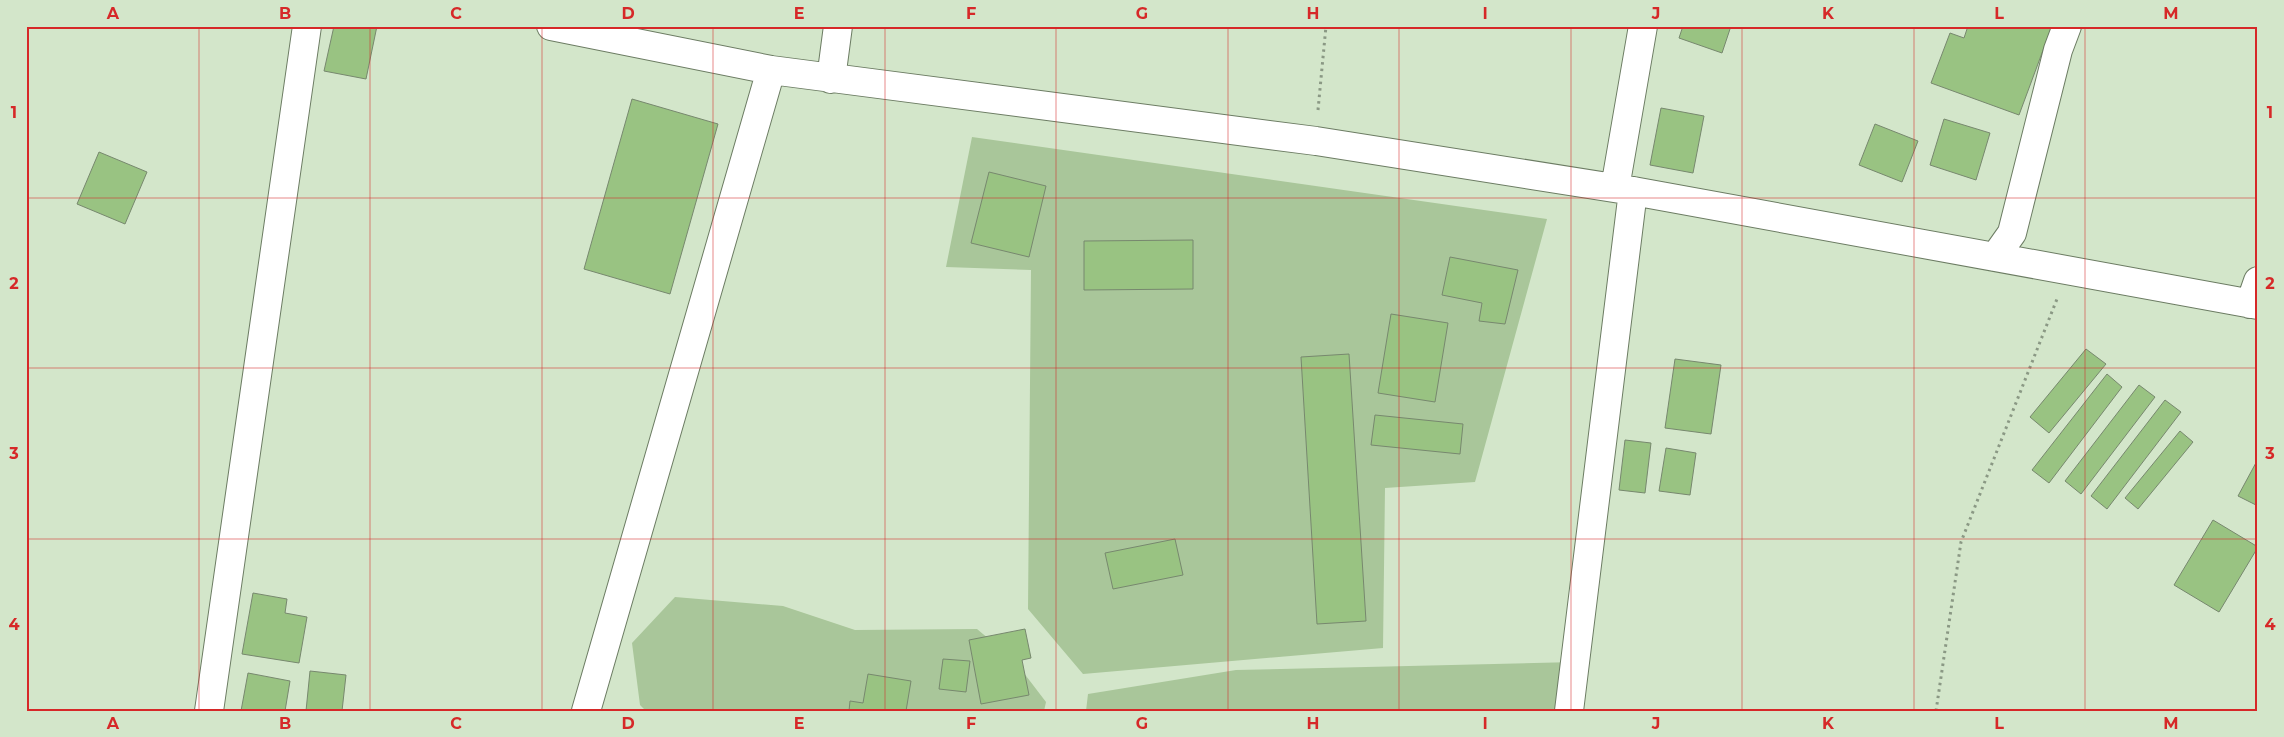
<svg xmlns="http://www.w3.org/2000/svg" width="2284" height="737" font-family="Montserrat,sans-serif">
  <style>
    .green { fill: #a9c69a }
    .building { fill: #99c382; stroke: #77886e }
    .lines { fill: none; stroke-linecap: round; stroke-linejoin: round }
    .minor-casing { stroke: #6c7c63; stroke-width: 30 }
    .path { stroke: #8a9884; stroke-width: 3; stroke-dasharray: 2.5 4; stroke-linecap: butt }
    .minor { stroke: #fff; stroke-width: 28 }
    .grid { fill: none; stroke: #d62828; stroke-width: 1; stroke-opacity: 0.55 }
    .neatline { fill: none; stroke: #d62828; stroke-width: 2 }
    .grid-label { font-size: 16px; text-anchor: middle; font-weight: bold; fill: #d62828 }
  </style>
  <rect width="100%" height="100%" fill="#d3e6ca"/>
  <!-- green -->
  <path class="green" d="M972,137L1547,219L1475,482L1385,488L1383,648L1083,674L1028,609L1031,270L946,267Z
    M675,597L783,606L855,630L977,629L1014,660L1046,702L1044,711H646L640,705L632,643Z
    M1575,662L1563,711H1086L1088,694L1236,670Z"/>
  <!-- building -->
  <path class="building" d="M334,26H377L366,79L324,71Z
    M1683,26H1731L1722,53L1679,38Z
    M1968,26H2052L2019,115L1931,83L1950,33L1964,38Z
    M632,99L718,124L670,294L584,269Z
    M1661,108L1704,116L1693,173L1650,165Z
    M1944,119L1990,133L1976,180L1930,165Z
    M1875,124L1918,141L1902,182L1859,165Z
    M99,152L147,172L125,224L77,204Z
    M989,172L1046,186L1029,257L971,243Z
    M1193,240V289L1084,290V241Z
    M1450,257L1518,270L1505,324L1479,321L1482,303L1442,295Z
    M1391,314L1448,323L1435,402L1378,393Z
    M2086,349L2106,364L2049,433L2030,417Z
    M1349,354L1366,621L1317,624L1301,357Z
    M1675,359L1721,365L1711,434L1665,428Z
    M2107,374L2122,387L2049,483L2032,470Z
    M2139,385L2155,397L2081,494L2065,481Z
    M2165,400L2181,412L2107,509L2091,496Z
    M1375,415L1463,424L1460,454L1371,445Z
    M2180,431L2193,442L2138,509L2125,498Z
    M1625,440L1651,443L1645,493L1619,490Z
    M1666,448L1696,453L1690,495L1659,491Z
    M2258,459V506L2238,496Z
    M2213,520L2258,547L2219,612L2174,585Z
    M1175,539L1183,575L1113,589L1105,553Z
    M253,593L287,599L285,613L307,617L299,663L242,654Z
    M1025,629L1031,658L1022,660L1029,695L981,704L969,640Z
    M943,659L970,661L966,692L939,689Z
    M310,671L346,675L342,711H306Z
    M248,673L290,681L285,711H241Z
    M868,674L911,681L906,711H849L850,701L863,703Z"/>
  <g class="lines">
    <!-- minor casing -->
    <g class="minor-casing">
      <path id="minor" d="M551,26L771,70L1316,141L1633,191L2258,305
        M831,79L838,26
        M1615,188L1643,26
        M1995,257L2012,233L2058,50L2067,26
        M2250,304L2258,281
        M209,711L307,26
        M586,711L771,70
        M1569,711L1633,191"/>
    </g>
    <!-- path -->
    <path class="path" d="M1318,110L1326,26
      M1936,711L1961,542L2057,299"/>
    <!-- minor -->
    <use href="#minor" class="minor"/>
  </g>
  <!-- grid -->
  <path class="grid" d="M199,26V711M370,26V711M542,26V711M713,26V711M885,26V711M1056,26V711M1228,26V711M1399,26V711M1571,26V711M1742,26V711M1914,26V711M2085,26V711M26,198H2258M26,368H2258M26,539H2258"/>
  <!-- border -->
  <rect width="2284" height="737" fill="none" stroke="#d3e6ca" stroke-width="55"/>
  <rect x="28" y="28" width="2228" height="682" class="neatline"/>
  <g class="grid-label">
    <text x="113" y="19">A</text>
    <text x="285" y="19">B</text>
    <text x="456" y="19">C</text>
    <text x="628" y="19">D</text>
    <text x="799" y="19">E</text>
    <text x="971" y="19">F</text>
    <text x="1142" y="19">G</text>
    <text x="1313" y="19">H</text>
    <text x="1485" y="19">I</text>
    <text x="1656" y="19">J</text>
    <text x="1828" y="19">K</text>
    <text x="1999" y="19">L</text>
    <text x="2171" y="19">M</text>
    <text x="14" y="118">1</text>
    <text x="2270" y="118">1</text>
    <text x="14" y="289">2</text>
    <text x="2270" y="289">2</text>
    <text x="14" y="459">3</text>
    <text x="2270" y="459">3</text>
    <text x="14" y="630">4</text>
    <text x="2270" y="630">4</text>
    <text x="113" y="729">A</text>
    <text x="285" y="729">B</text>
    <text x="456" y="729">C</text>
    <text x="628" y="729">D</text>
    <text x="799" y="729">E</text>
    <text x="971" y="729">F</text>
    <text x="1142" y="729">G</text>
    <text x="1313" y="729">H</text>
    <text x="1485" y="729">I</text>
    <text x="1656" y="729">J</text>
    <text x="1828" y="729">K</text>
    <text x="1999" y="729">L</text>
    <text x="2171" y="729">M</text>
  </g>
</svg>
